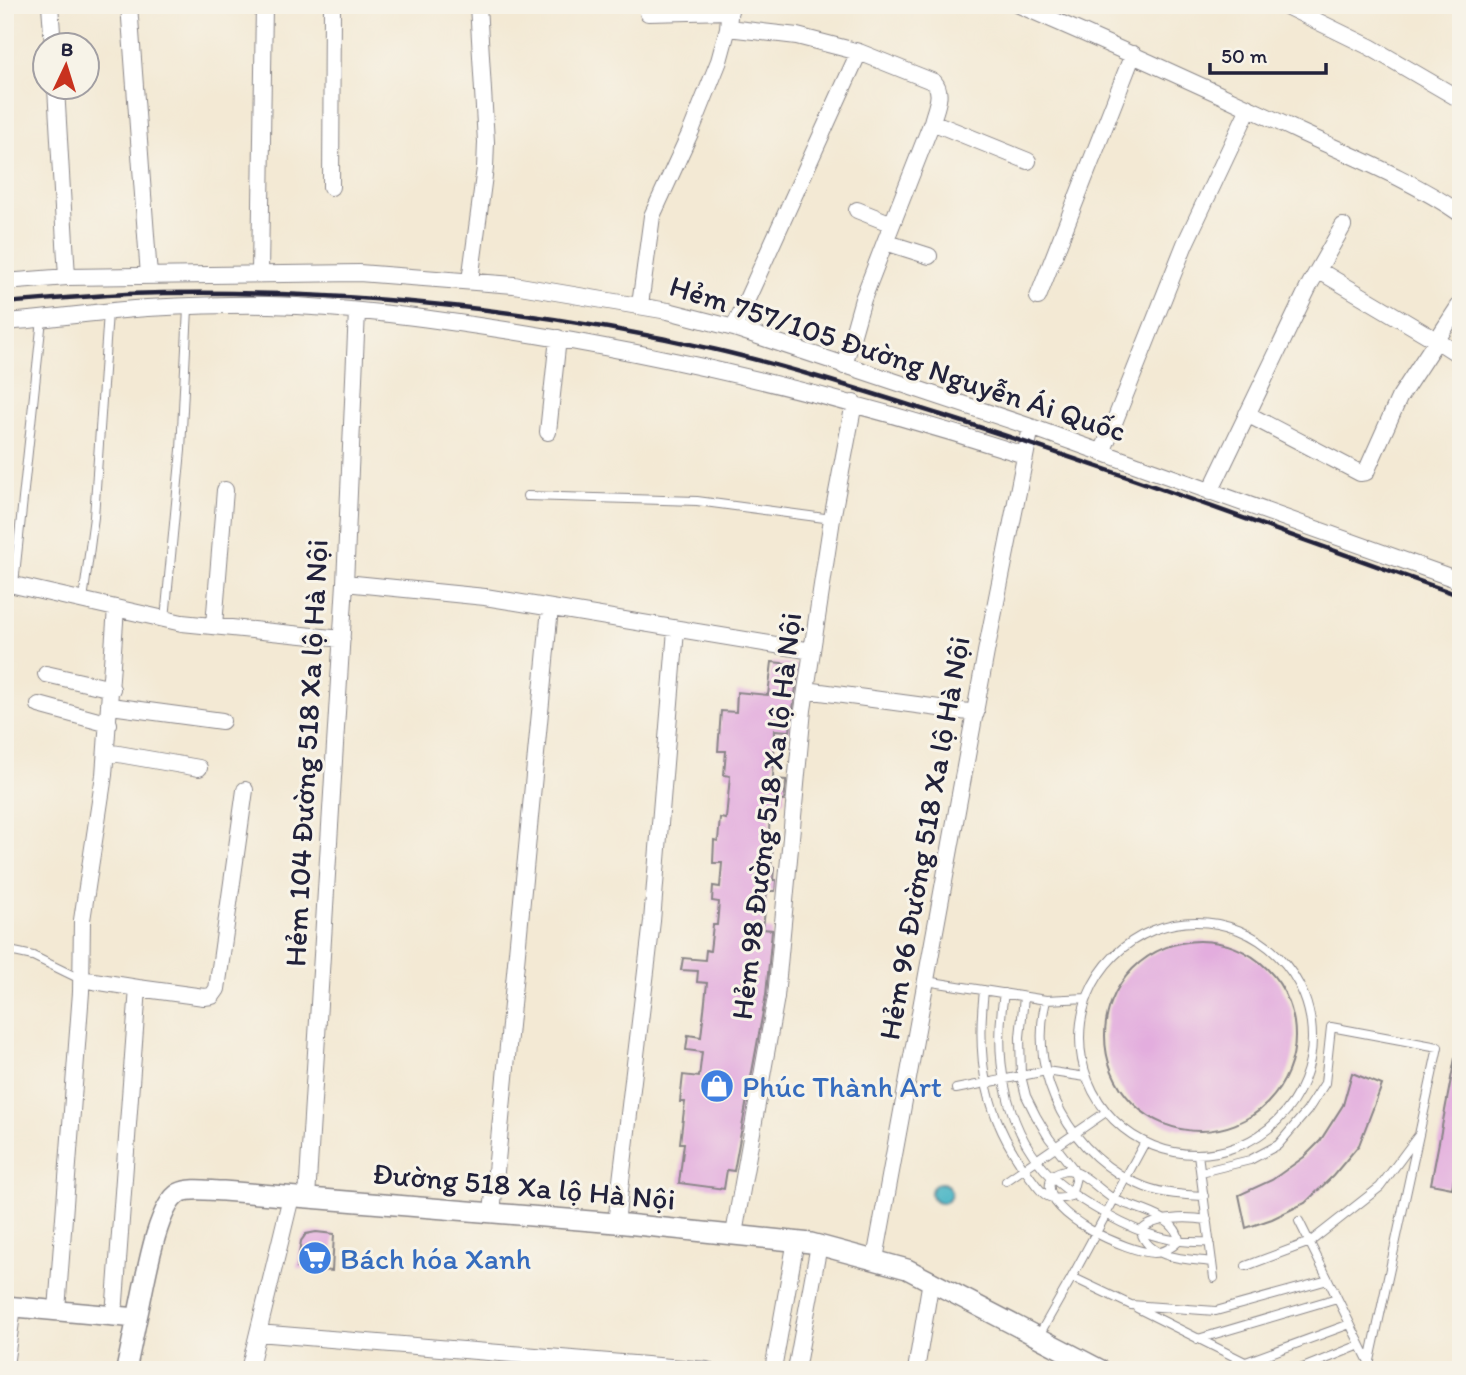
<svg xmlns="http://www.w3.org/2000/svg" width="1466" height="1375" font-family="Itim,sans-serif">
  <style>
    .water { fill: #49b5c5; stroke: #366c80; stroke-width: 2 }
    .building { fill: #e3adde }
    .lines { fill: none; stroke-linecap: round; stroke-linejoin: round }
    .service-casing { stroke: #8a8688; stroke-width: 10 }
    .minor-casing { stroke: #8a8688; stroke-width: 18 }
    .tertiary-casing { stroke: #8a8688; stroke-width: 22 }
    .service { stroke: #fff; stroke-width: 8 }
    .minor { stroke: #fff; stroke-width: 16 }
    .tertiary { stroke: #fff; stroke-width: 19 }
    .rail { stroke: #22223b; stroke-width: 4.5 }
    .labels { text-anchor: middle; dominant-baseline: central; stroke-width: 6; stroke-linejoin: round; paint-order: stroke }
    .street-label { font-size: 30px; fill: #22223b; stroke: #f7f3e8 }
    .shop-label { font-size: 30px; fill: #366cbe; stroke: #f7f3e8; text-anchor: start }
  </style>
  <rect width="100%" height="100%" fill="#f7f3e8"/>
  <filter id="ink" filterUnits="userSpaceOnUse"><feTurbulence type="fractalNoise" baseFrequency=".0143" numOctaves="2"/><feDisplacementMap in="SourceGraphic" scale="14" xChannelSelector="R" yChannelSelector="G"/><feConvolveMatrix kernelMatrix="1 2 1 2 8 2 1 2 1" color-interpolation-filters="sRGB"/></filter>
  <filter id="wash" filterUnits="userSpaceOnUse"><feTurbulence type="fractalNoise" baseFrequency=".00686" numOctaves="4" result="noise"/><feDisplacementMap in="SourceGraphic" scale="28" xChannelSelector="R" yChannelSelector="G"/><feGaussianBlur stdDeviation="1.57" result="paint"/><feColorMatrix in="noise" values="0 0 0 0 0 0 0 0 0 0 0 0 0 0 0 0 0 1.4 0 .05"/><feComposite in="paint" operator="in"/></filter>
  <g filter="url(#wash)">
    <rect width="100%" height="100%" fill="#f3e9d4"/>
    <!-- water -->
    <path class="water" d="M931 1193a10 10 0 1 1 20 0a10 10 0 1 1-20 0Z"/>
    <g id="blocks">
      <!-- building -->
      <path class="building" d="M772,662L799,665L790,731L775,730L773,779L786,780V783L784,801L771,800L768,845L773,846L771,867H774L773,880H776L775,891H767L763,929L772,930L766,995L734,1171L727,1170L724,1189L679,1183L684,1143H680L685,1102H680L683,1075L699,1077L702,1052L686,1050L688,1035L701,1037L707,983L697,982L698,971L681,970L683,958L705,960L706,950L710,951L713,925H717L719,902L712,901L713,886L720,887L722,863H713L714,840L718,841L720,818L726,819L730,776L724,775L726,751H718L721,711L736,712L737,692L768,695Z
        M1105 1036a95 95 0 1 1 190 0a95 95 0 1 1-190 0Z
        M1455,1058L1461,1059V1145L1452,1188L1431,1184Z
        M1352,1073L1382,1085L1359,1145L1333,1176L1305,1203L1272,1219L1246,1228L1239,1195L1272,1180L1304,1157L1320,1141L1343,1105Z
        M316,1232L334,1234L332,1271L297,1268L301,1241L306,1234Z"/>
    </g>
  </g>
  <g filter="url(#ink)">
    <use href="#blocks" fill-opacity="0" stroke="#8a8688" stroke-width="2"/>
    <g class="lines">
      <!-- service casing -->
      <g class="service-casing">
        <path id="service" d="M527,496L697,501L832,519
          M14,584L42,319
          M83,600L94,517L108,312
          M165,619L181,450L188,308
          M1080 1038a116 116 0 1 1 232 0a116 116 0 1 1-232 0Z
          M5,950L33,956L80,979
          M926,981L1046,1000L1087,998
          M984,990C976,1060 985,1117 1028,1174C1041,1192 1047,1204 1071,1196L1076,1177L1072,1167L1049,1138L1036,1116L1026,1096L1021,1076L1020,1037L1024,997
          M1004,993C994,1053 1003,1122 1044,1169C1062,1189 1086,1203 1109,1216C1141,1234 1172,1244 1210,1242
          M1046,1000C1027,1077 1072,1159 1145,1187C1164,1194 1184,1195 1204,1196
          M956,1089L1046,1071L1086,1077
          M1198,1154L1214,1278
          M1065,1170C1082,1170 1098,1189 1112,1198C1131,1209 1177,1214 1179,1241C1173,1247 1163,1253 1154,1253C1128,1252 1044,1215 1050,1183C1051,1174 1057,1172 1065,1170Z
          M1201,1172L1250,1160L1278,1145L1307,1111L1325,1083L1331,1027L1438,1047L1368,1370
          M1006,1181L1106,1112
          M1207,1220C1190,1217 1150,1216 1141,1232C1149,1260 1189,1259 1212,1262
          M1299,1221L1369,1362
          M1246,1266L1310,1242L1380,1187L1418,1136
          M1072,1277L1145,1142
          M1137,1308L1261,1370
          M1039,1335L1072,1277L1131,1305L1216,1311L1328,1280
          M1198,1339L1337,1298
          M1246,1362L1350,1324
          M1298,1370L1360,1345"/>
      </g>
      <!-- minor casing -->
      <g class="minor-casing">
        <path id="minor" d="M50,5L53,46
          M129,5L149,276
          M1019,5C1114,46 1207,88 1300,132C1354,157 1412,180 1461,214
          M1284,5L1370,47L1461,100
          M648,13L730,11
          M728,28L797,36L859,52L934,82C944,93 935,109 932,122L1028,161
          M56,88L67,277
          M331,187L332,5
          M857,210L892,224
          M929,256L885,242L932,122
          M1318,270L1436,340L1461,356
          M260,273L264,5
          M470,281L485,168L486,142L478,5
          M5,282L67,277L359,273L514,285L668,311L734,328L1031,427L1461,581
          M1038,297L1133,54
          M640,305L652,216L691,131L719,61L728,28L730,5
          M5,322C53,319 100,311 147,308C187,306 229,304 269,305C348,307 427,318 505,330C682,357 854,400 1024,455
          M734,328L859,52
          M844,366L863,299L885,242
          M1247,414L1360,473L1366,472L1399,398L1461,303
          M548,432L558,338
          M1102,453L1185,244L1249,108
          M1210,492L1310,284L1343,226
          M5,583L182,623L342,639
          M345,583L485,597L812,651
          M214,625L225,490
          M46,674L112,689
          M806,690L976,713
          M39,705L109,724
          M111,706L222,721
          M107,752L199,768
          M81,979L138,988
          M307,1198L345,583L357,311
          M492,1213L550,608
          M616,1223L652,921L676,630
          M734,1234L776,997L803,710L832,519L854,403
          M875,1259L986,652L1031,427
          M57,1310L81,992L82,920L104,775L116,608
          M114,1315L138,988L204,997L212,996L217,989L245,790
          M258,1333L707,1370
          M5,1366L13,1307
          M249,1370L291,1197
          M773,1370L796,1240
          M796,1370L819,1245
          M916,1370L931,1280"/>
      </g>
      <!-- tertiary casing -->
      <g class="tertiary-casing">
        <path id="tertiary" d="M5,1306L137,1318C144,1290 155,1207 179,1193C191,1187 210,1191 223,1191L616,1223L811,1243L907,1269L1101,1370
          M126,1370L137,1318"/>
      </g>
      <!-- service -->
      <use href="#service" class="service"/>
      <!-- minor -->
      <use href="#minor" class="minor"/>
      <!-- tertiary -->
      <use href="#tertiary" class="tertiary"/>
      <!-- rail -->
      <path class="rail" d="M5,303C45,300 85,296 126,294C323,288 524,306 717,350C793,368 867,392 941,415C1116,470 1288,535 1461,596"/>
    </g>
  </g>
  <!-- icons -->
  <defs>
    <g id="shop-disc" transform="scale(1.75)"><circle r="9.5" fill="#3f7fe0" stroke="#f7f3e8"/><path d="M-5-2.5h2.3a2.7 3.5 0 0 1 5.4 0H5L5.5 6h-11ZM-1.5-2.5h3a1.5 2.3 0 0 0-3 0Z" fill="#fff"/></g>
    <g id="supermarket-disc" transform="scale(1.75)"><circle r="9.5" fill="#3f7fe0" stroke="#f7f3e8"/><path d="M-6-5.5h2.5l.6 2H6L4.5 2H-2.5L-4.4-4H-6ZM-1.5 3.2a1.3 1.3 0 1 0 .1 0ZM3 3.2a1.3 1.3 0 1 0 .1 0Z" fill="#fff"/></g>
  </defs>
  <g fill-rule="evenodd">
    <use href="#shop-disc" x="717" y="1086"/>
    <use href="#supermarket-disc" x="315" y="1258"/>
  </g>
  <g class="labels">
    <!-- street labels -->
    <g class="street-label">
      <text transform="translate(898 358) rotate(18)">Hẻm 757/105 Đường Nguyễn Ái Quốc</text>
      <text transform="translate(306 753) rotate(-87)">Hẻm 104 Đường 518 Xa lộ Hà Nội</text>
      <text transform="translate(766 816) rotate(-83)">Hẻm 98 Đường 518 Xa lộ Hà Nội</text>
      <text transform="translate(924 838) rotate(-80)">Hẻm 96 Đường 518 Xa lộ Hà Nội</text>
      <text transform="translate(524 1186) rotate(5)">Đường 518 Xa lộ Hà Nội</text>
    </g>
    <!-- shop labels -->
    <g class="shop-label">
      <text x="742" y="1086">Phúc Thành Art</text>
      <text x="340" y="1258">Bách hóa Xanh</text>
    </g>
  </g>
  <!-- margin -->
  <rect width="1466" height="1375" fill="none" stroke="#f7f3e8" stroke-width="28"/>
  <!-- north arrow -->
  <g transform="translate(66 66) rotate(4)"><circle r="33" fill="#f7f3e8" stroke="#a29fa3" stroke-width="2"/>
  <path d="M0-5L12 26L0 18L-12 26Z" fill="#c8321e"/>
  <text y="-10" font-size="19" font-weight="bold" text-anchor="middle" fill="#22223b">B</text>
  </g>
  <!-- scale -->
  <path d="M1210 63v10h116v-10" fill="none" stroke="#22223b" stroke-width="3.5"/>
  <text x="1221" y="63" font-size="21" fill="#22223b" stroke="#f7f3e8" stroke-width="5" paint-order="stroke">50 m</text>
</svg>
